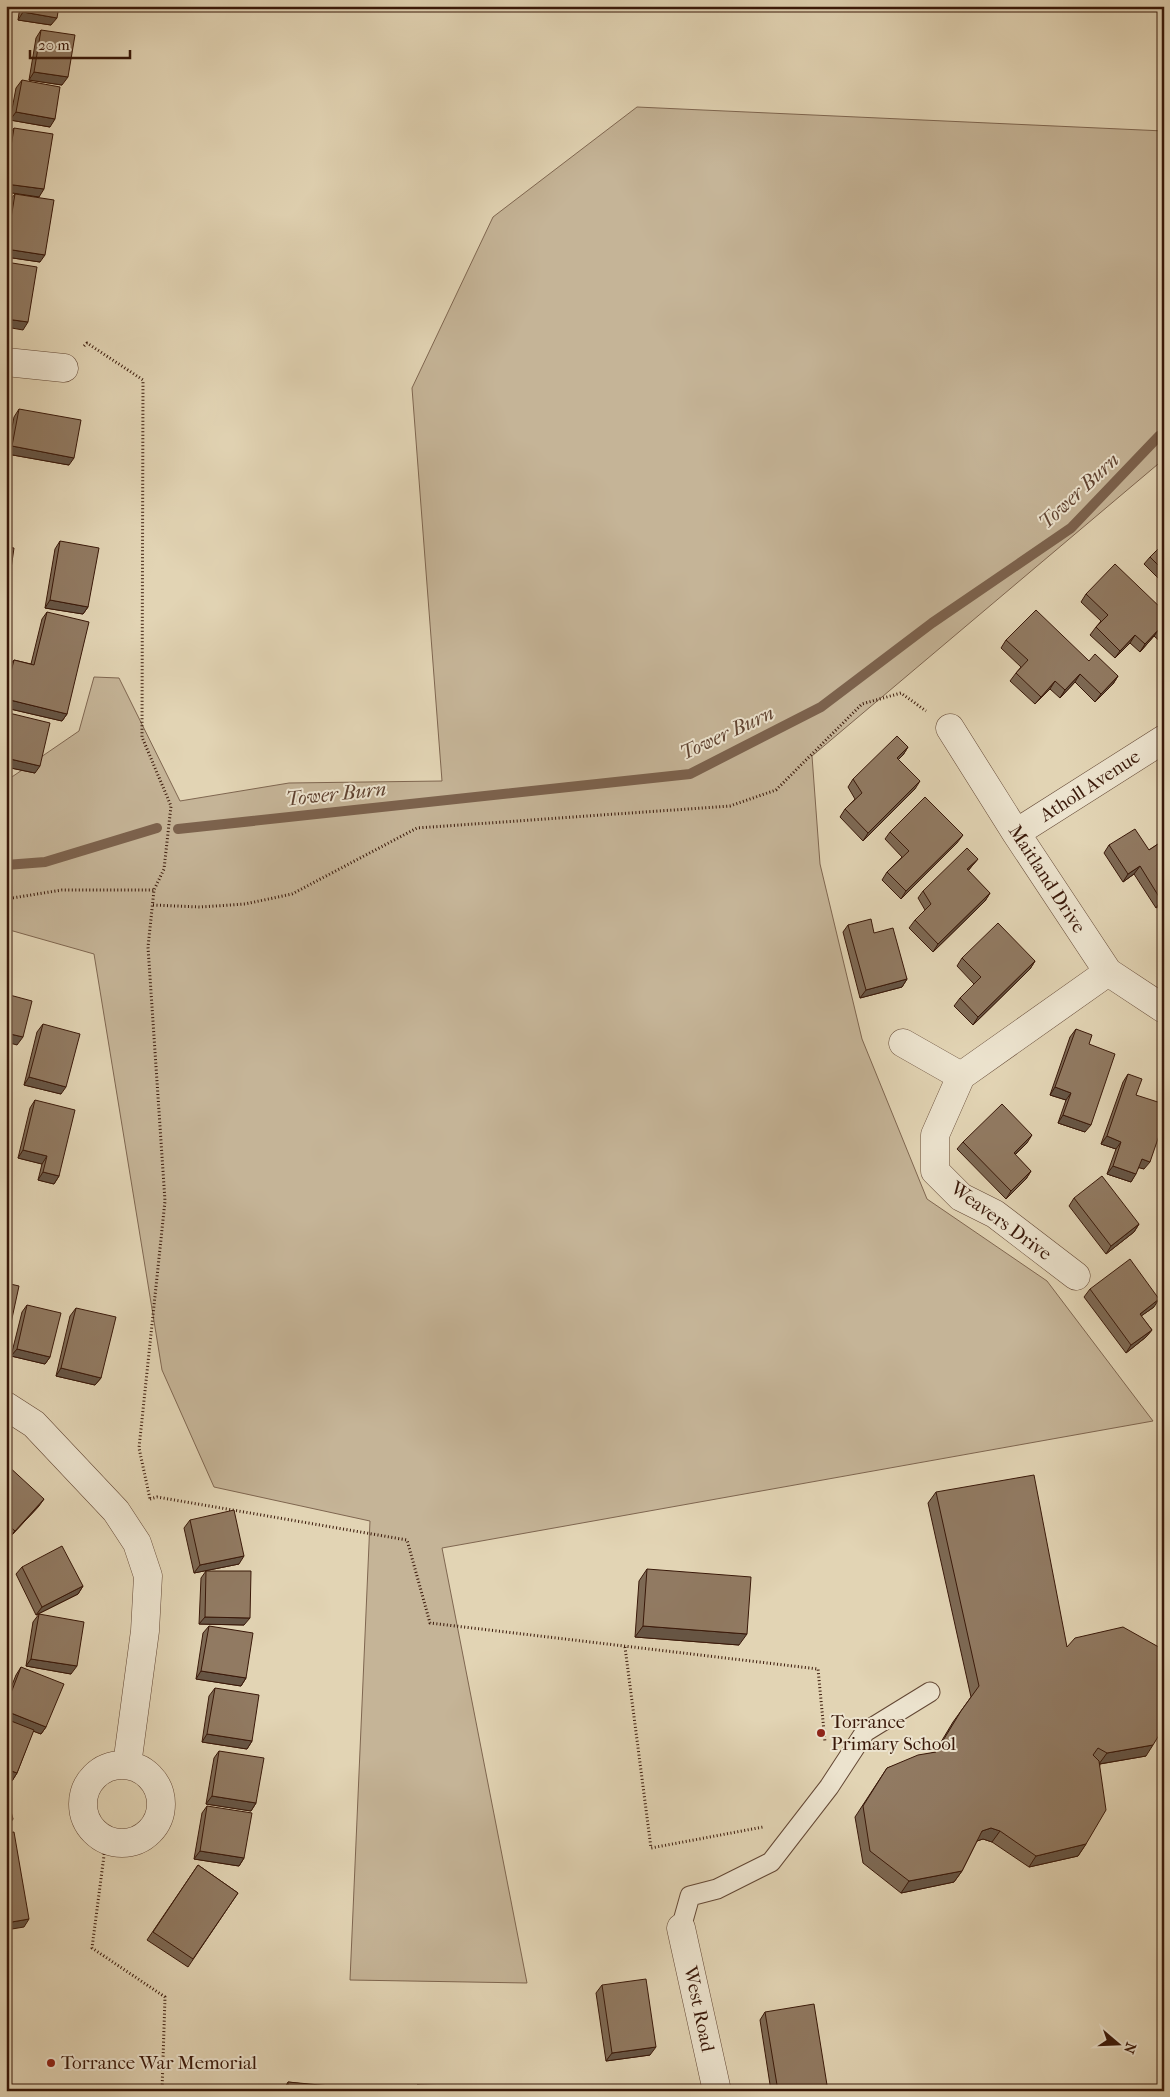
<svg xmlns="http://www.w3.org/2000/svg" width="1170" height="2097" font-family="'IM FELL French Canon',serif">
  <style>
    .green { fill: #c5b497; stroke: #7f6650 }
    .lines { fill: none; stroke-linecap: round; stroke-linejoin: round }
    .stream { stroke: #7c624d; stroke-width: 10 }
    .service-casing { stroke: #634734; stroke-width: 21 }
    .minor-casing { stroke: #634734; stroke-width: 29 }
    .path { stroke: #391809; stroke-width: 3; stroke-dasharray: 1 2.5; stroke-linecap: butt }
    .service { stroke: #ece3ce; stroke-width: 19 }
    .minor { stroke: #ece3ce; stroke-width: 28 }
    .wall { fill: #7d6954; stroke: #391809 }
    .shaded-wall { fill: #665545; stroke: #391809 }
    .building { fill: #917a62; stroke: #391809 }
    .poi-dot { fill: #8f2418; stroke: #ece3ce; stroke-width: 2 }
    .labels { text-anchor: middle; dominant-baseline: central; stroke-width: 4; stroke-linejoin: round; paint-order: stroke }
    .street-label { font-size: 19px; fill: #391809; stroke: #ece3ce }
    .poi-label { font-size: 19px; fill: #391809; stroke: #ece3ce; text-anchor: start }
    .water-label { font-size: 20px; font-style: italic; fill: #604331; stroke: #ece3ce }
  </style>
  <rect width="100%" height="100%" fill="#e2d4b4"/>
  <filter id="stains"><feTurbulence type="fractalNoise" baseFrequency=".004" numOctaves="4"/><feColorMatrix values="0 0 0 0 .2 0 0 0 0 .09 0 0 0 0 .02 0 0 0 .5 -.17"/></filter>
  <radialGradient id="worn" r=".72"><stop offset=".6" stop-color="#630" stop-opacity="0"/><stop offset="1" stop-color="#630" stop-opacity=".3"/></radialGradient>
  <!-- green -->
  <path class="green" d="M637,107L1164,131V459L812,756L820,864L862,1039L927,1199L1047,1281L1153,1421L442,1548L527,1983L350,1980L370,1521L214,1487L162,1370L94,954L6,929V781L79,731L94,677L119,678L180,801L289,783L442,781L412,388L493,217Z"/>
  <g class="lines">
    <!-- stream -->
    <path class="stream" d="M178,829L690,774L821,707L932,623L1071,528L1159,436L1164,434
      M6,865L45,862L157,828"/>
    <!-- service casing -->
    <g class="service-casing">
      <path id="service" d="M681,1928L690,1896L717,1889L771,1862L829,1787L865,1732L930,1692"/>
    </g>
    <!-- minor casing -->
    <g class="minor-casing">
      <path id="minor" d="M6,362L64,368
        M950,728L1016,833L1108,972L1164,1009
        M1016,833L1164,739
        M903,1043L961,1076
        M1076,1276L995,1214L961,1197L935,1171V1135L961,1076L1108,972
        M6,1406L34,1424L116,1511L137,1543L148,1576L145,1631L127,1765
        M83 1804a39 39 0 1 1 78 0a39 39 0 1 1-78 0Z
        M681,1928L717,2091"/>
    </g>
    <!-- path -->
    <path class="path" d="M84,346L87,343L143,380L142,737L171,806L164,869L154,890L148,947L165,1201L139,1448L150,1499
      M6,899L62,890H154
      M153,905L200,907L245,904L292,894L417,828L730,806L776,790L862,704L901,693L926,711
      M150,1499L157,1497L407,1540L430,1623L818,1669L825,1742
      M625,1647L651,1848L763,1827
      M106,1840L92,1948L165,1997L162,2091"/>
    <!-- service -->
    <use href="#service" class="service"/>
    <!-- minor -->
    <use href="#minor" class="minor"/>
  </g>
  <!-- wall -->
  <path class="wall" d="M20,6H59L51,25L18,20Z
    M41,30L62,85L29,80L36,38Z
    M22,80L50,127L10,120L16,88Z
    M14,128L39,197L6,192V151L8,136Z
    M15,194L40,262L6,257V223L9,201Z
    M19,409L69,465L7,454L14,417Z
    M60,541L88,607L83,614L45,608L55,549Z
    M1164,543V584L1144,564L1150,557Z
    M1086,594L1164,611V645L1154,636L1140,652L1130,643L1115,658L1090,635L1096,627L1101,621L1081,602Z
    M47,612L67,714L62,721L6,708V676L8,667L14,660L31,664L42,619Z
    M1006,640L1089,661L1118,676L1113,684L1095,702L1075,682L1060,698L1050,689L1035,704L1010,681L1016,673L1021,667L1001,648Z
    M9,713L35,773L6,767V717Z
    M908,747L903,755L898,759L915,789L863,841L840,817L845,809L855,799L848,787L853,779Z
    M890,832L957,843L901,899L882,880L887,872L902,857L885,839Z
    M1164,840V902L1156,908L1134,874L1123,882L1104,853L1109,845L1149,850Z
    M978,859L972,866L968,871L990,893L985,901L933,952L909,928L915,920L925,910L918,898L923,891Z
    M848,925L874,933L907,979L902,987L860,998L843,932Z
    M962,958L1035,961L1030,969L973,1025L954,1006L960,998L974,984L957,966Z
    M43,1024L61,1094L24,1085L37,1032Z
    M1076,1029L1089,1044L1085,1132L1058,1123L1066,1100L1050,1095L1070,1037Z
    M1128,1074L1136,1095L1144,1169L1139,1167L1131,1182L1107,1174L1116,1149L1101,1144L1123,1082Z
    M35,1100L59,1176L54,1184L38,1180L42,1164L18,1158L30,1108Z
    M963,1142L1027,1143L1015,1155L1031,1171L1026,1179L1006,1199L957,1149Z
    M1074,1198L1139,1224L1134,1232L1106,1254L1069,1206Z
    M1090,1289L1154,1307L1141,1316L1152,1330L1146,1337L1126,1353L1084,1297Z
    M27,1305L50,1357L45,1364L11,1356L22,1312Z
    M76,1308L101,1378L95,1385L56,1376L70,1316Z
    M6,1464L39,1506L9,1538L6,1536Z
    M936,1492L1067,1647L1146,1756L1100,1764L1086,1844L1078,1856L1029,1867L992,1842L983,1839L977,1841L962,1871L954,1882L901,1893L863,1863L855,1817L887,1768L935,1752L953,1722L971,1697L928,1503Z
    M190,1520L239,1564L194,1573L184,1528Z
    M22,1567L83,1586L78,1594L36,1615L16,1574Z
    M647,1569L739,1645L635,1637L639,1581Z
    M206,1571L244,1625L199,1624L201,1578Z
    M39,1614L71,1674L26,1666L33,1622Z
    M209,1626L246,1678L241,1686L196,1679L203,1633Z
    M21,1667L46,1727L41,1734L33,1731L17,1773L12,1781L6,1779V1700L16,1675Z
    M215,1688L252,1741L247,1749L202,1742L209,1696Z
    M219,1751L256,1803L251,1811L206,1804L214,1758Z
    M207,1806L244,1858L239,1866L194,1859L202,1813Z
    M198,1865L238,1893L188,1967L147,1940Z
    M602,1985L650,2055L606,2061L596,1993Z
    M765,2012L827,2085L823,2091H771L760,2020Z
    M288,2082L362,2091H283Z
    M417,2085L455,2091H413Z"/>
  <!-- shaded-wall -->
  <path class="shaded-wall" d="M23,12L57,18L51,25L18,20Z
    M34,72L68,77L62,85L29,80Z
    M16,112L55,119L50,127L10,120Z
    M6,184L44,189L39,197L6,192Z
    M6,249L45,255L40,262L6,257Z
    M6,319L28,322L23,330L6,327Z
    M12,446L74,458L69,465L7,454Z
    M50,600L88,607L83,614L45,608Z
    M1160,628L1154,636L1140,652L1145,644Z
    M1135,635L1130,643L1115,658L1120,651Z
    M1080,674L1075,682L1060,698L1065,690Z
    M1118,676L1113,684L1095,702L1101,694Z
    M1055,681L1050,689L1035,704L1041,697Z
    M6,699L67,714L62,721L6,708Z
    M908,747L903,755L892,766L897,758Z
    M6,758L40,766L35,773L6,767Z
    M920,781L915,789L863,841L868,833Z
    M963,835L957,843L901,899L906,891Z
    M978,859L972,866L962,877L967,869Z
    M1140,866L1134,874L1123,882L1128,874Z
    M990,893L985,901L933,952L938,944Z
    M1164,898V902L1156,908L1161,900Z
    M1035,961L1030,969L973,1025L978,1017Z
    M907,979L902,987L860,998L866,990Z
    M6,1033L23,1037L17,1045L6,1042Z
    M29,1077L66,1087L61,1094L24,1085Z
    M1055,1087L1071,1093L1066,1100L1050,1095Z
    M1063,1115L1091,1125L1085,1132L1058,1123Z
    M1032,1135L1027,1143L1008,1161L1014,1153Z
    M1107,1136L1121,1142L1116,1149L1101,1144Z
    M23,1150L47,1156L42,1164L18,1158Z
    M1142,1159L1150,1162L1144,1169L1136,1167Z
    M1113,1166L1136,1174L1131,1182L1107,1174Z
    M1031,1171L1026,1179L1006,1199L1011,1191Z
    M43,1172L59,1176L54,1184L38,1180Z
    M1139,1224L1134,1232L1106,1254L1111,1246Z
    M1159,1299L1154,1307L1134,1321L1140,1314Z
    M1152,1330L1146,1337L1126,1353L1131,1345Z
    M17,1349L50,1357L45,1364L11,1356Z
    M61,1368L101,1378L95,1385L56,1376Z
    M44,1499L39,1506L9,1538L15,1531Z
    M244,1556L239,1564L194,1573L200,1565Z
    M83,1586L78,1594L36,1615L42,1607Z
    M205,1617L250,1618L244,1625L199,1624Z
    M643,1626L747,1634L739,1645L635,1637Z
    M31,1659L77,1666L71,1674L26,1666Z
    M201,1671L246,1678L241,1686L196,1679Z
    M6,1711L46,1727L41,1734L6,1721Z
    M207,1734L252,1741L247,1749L202,1742Z
    M1153,1745L1146,1756L1099,1764L1107,1753Z
    M6,1769L17,1773L12,1781L6,1779Z
    M212,1796L256,1803L251,1811L206,1804Z
    M13,1819L8,1827H6V1821Z
    M991,1828L1000,1831L992,1842L983,1839L974,1842L982,1831Z
    M1086,1844L1078,1856L1029,1867L1036,1856Z
    M200,1851L244,1858L239,1866L194,1859Z
    M962,1871L954,1882L901,1893L909,1881Z
    M29,1919L24,1927L6,1930V1923Z
    M656,2047L650,2055L606,2061L612,2053Z
    M827,2085L823,2091H793Z"/>
  <!-- building -->
  <path class="building" d="M24,6H59L57,18L23,12Z
    M41,30L75,35L68,77L34,72Z
    M22,80L60,87L55,119L16,112Z
    M14,128L53,134L44,189L6,184V178Z
    M15,194L54,200L45,255L6,249Z
    M6,262L37,267L28,322L6,319Z
    M19,409L81,420L74,458L12,446Z
    M60,541L99,548L88,607L50,600Z
    M1164,543V571L1150,557Z
    M6,547L14,548L9,583H6Z
    M1115,564L1164,611V632L1160,628L1145,644L1135,635L1120,651L1096,627L1108,615L1086,594Z
    M1036,610L1089,661L1095,654L1118,676L1101,694L1080,674L1065,690L1055,681L1041,697L1016,673L1028,660L1006,640Z
    M47,612L89,622L67,714L6,699V691L14,660L34,665Z
    M9,713L50,723L40,766L6,758V726Z
    M897,736L908,747L897,758L920,781L868,833L845,809L862,793L853,779Z
    M925,797L963,835L906,891L887,872L909,851L890,832Z
    M1135,829L1149,850L1164,840V898L1161,900L1140,866L1128,874L1109,845Z
    M967,848L978,859L967,869L990,893L938,944L915,920L931,904L923,891Z
    M871,919L874,933L893,928L907,979L866,990L848,925Z
    M998,923L1035,961L978,1017L960,998L981,977L962,958Z
    M6,994L32,1001L23,1037L6,1033Z
    M43,1024L80,1034L66,1087L29,1077Z
    M1076,1029L1092,1035L1089,1044L1115,1054L1091,1125L1063,1115L1071,1093L1055,1087Z
    M1128,1074L1142,1079L1136,1095L1164,1104V1121L1150,1162L1142,1159L1136,1174L1113,1166L1121,1142L1107,1136Z
    M35,1100L75,1110L59,1176L43,1172L47,1156L23,1150Z
    M1002,1104L1032,1135L1014,1153L1031,1171L1011,1191L963,1142Z
    M1102,1176L1139,1224L1111,1246L1074,1198Z
    M1130,1259L1159,1299L1140,1314L1152,1330L1131,1345L1090,1289Z
    M6,1283L19,1286L6,1346Z
    M27,1305L61,1313L50,1357L17,1349Z
    M76,1308L116,1317L101,1378L61,1368Z
    M6,1464L44,1499L15,1531L6,1523Z
    M1034,1475L1067,1647L1075,1638L1123,1627L1164,1650V1727L1153,1745L1107,1753L1098,1748L1093,1755L1099,1761L1106,1810L1086,1844L1036,1856L1000,1831L991,1828L982,1831L962,1871L909,1881L870,1851L863,1806L887,1768L918,1755L936,1752L961,1711L979,1686L936,1492Z
    M234,1510L244,1556L200,1565L190,1520Z
    M62,1546L83,1586L42,1607L22,1567Z
    M647,1569L751,1577L747,1634L643,1626Z
    M206,1571H251L250,1618L205,1617Z
    M39,1614L84,1622L77,1666L31,1659Z
    M209,1626L253,1633L246,1678L201,1671Z
    M21,1667L64,1684L46,1727L6,1711V1706Z
    M215,1688L259,1695L252,1741L207,1734Z
    M6,1719L34,1730L17,1773L6,1769Z
    M219,1751L264,1758L256,1803L212,1796Z
    M6,1792L13,1819L6,1821Z
    M207,1806L252,1813L244,1858L200,1851Z
    M14,1832L29,1919L6,1923V1833Z
    M198,1865L238,1893L193,1959L153,1932Z
    M646,1979L656,2047L612,2053L602,1985Z
    M814,2004L827,2085L793,2091H778L765,2012Z
    M288,2082L363,2089L362,2091H288Z
    M417,2085L455,2086V2091H417Z
    M505,2087L546,2090V2091H505Z"/>
  <!-- markers -->
  <g class="poi-dot">
    <circle cx="821" cy="1733" r="5"/>
    <circle cx="51" cy="2063" r="5"/>
  </g>
  <g class="labels">
    <!-- street labels -->
    <g class="street-label">
      <text transform="translate(1090 786) rotate(-33)">Atholl Avenue</text>
      <text transform="translate(1047 879) rotate(57)">Maitland Drive</text>
      <text transform="translate(1001 1221) rotate(36)">Weavers Drive</text>
      <text transform="translate(699 2009) rotate(78)">West Road</text>
    </g>
    <!-- poi labels -->
    <g class="poi-label">
      <text x="831" y="1722">Torrance<tspan x="831" dy="22">Primary School</tspan></text>
      <text x="61" y="2063">Torrance War Memorial</text>
    </g>
    <!-- water labels -->
    <g class="water-label">
      <text transform="translate(1079 491) rotate(-43)">Tower Burn</text>
      <text transform="translate(727 733) rotate(-25)">Tower Burn</text>
      <text transform="translate(336 794) rotate(-6)">Tower Burn</text>
    </g>
  </g>
  <!-- margin -->
  <rect width="1170" height="2097" fill="none" stroke="#e2d4b4" stroke-width="25"/>
  <rect x="8" y="8" width="1155" height="2082" fill="none" stroke="#391809" stroke-width="2.5"/>
  <rect x="12" y="12" width="1145" height="2072" fill="none" stroke="#391809"/>
  <!-- north arrow -->
  <g transform="translate(1118 2044) rotate(109)" stroke="#ece3ce" stroke-width="4" paint-order="stroke">
  <path d="M0-4L9 19L0 12L-9 19Z" fill="#391809"/>
  <text y="-8" font-size="14" font-weight="bold" text-anchor="middle" fill="#391809">N</text>
  </g>
  <!-- scale -->
  <path d="M30 50v8h100v-8" fill="none" stroke="#391809" stroke-width="2.5"/>
  <text x="38" y="50" font-size="15" fill="#391809" stroke="#ece3ce" stroke-width="4" paint-order="stroke">20 m</text>
  <rect width="100%" height="100%" filter="url(#stains)"/>
  <rect width="100%" height="100%" fill="url(#worn)"/>
</svg>
